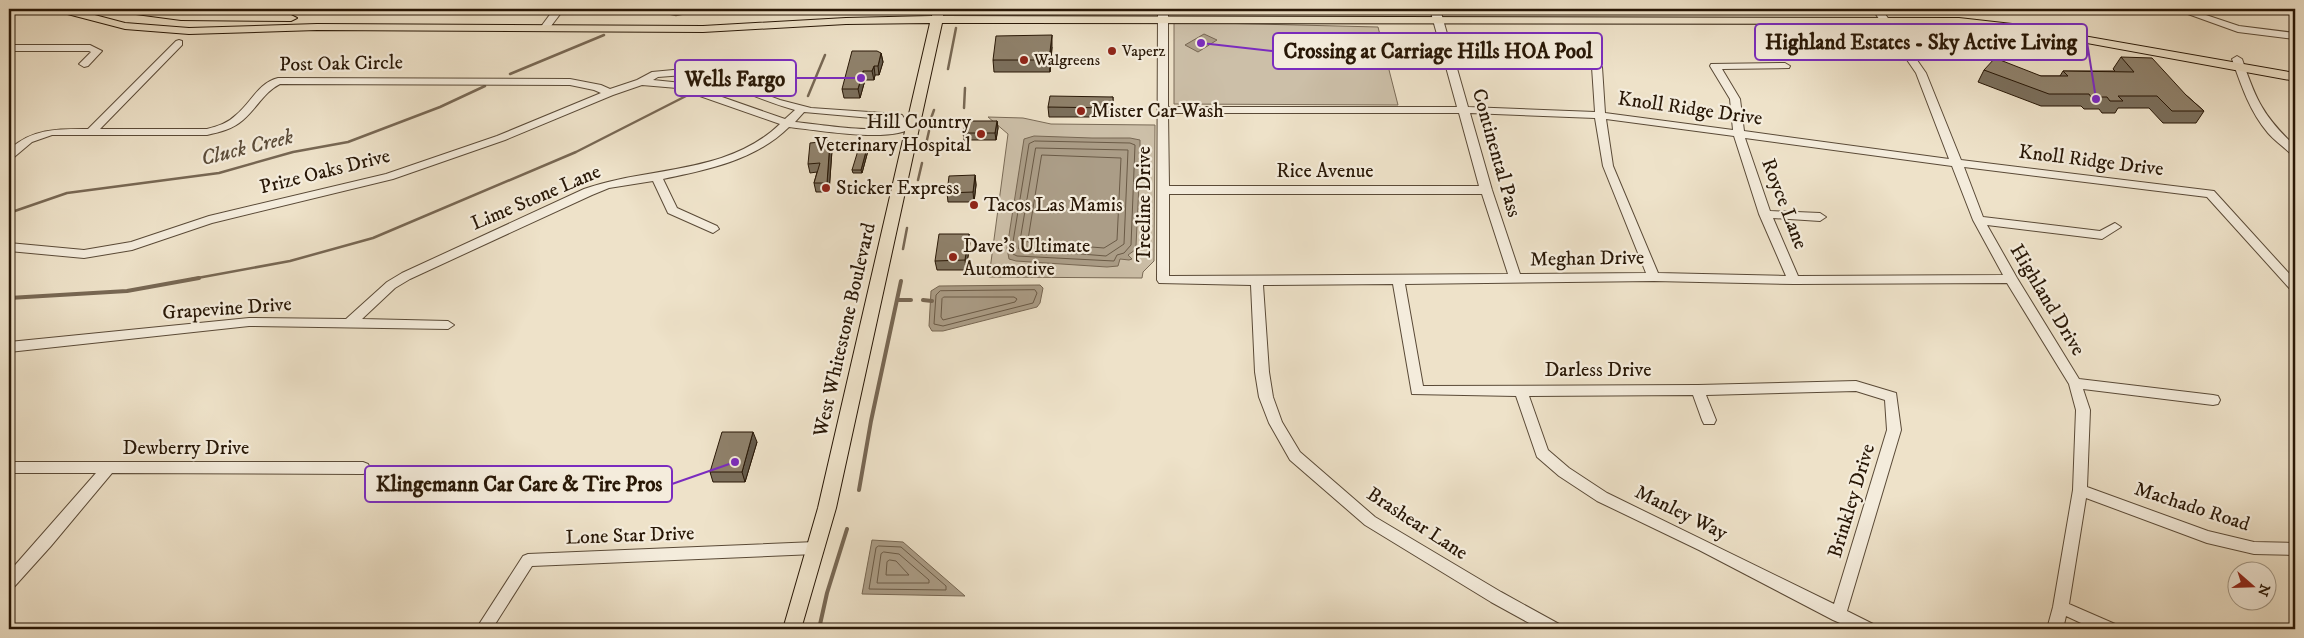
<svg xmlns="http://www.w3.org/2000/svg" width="2304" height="638" font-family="'IM FELL DW Pica',serif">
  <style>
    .green { fill: #ccbfa8; stroke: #7a6b57 }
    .water { fill: #ab9d87; stroke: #776753 }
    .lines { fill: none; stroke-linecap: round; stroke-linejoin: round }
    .shore { stroke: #6a5a46; stroke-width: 1 }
    .stream-far1 { stroke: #776753; stroke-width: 2.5 }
    .stream { stroke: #776753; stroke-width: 4 }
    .minor-casing { stroke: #5a4a37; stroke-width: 2 }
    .major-casing { stroke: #281706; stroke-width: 2 }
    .minor { fill: #f4ecdc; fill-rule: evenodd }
    .major { fill: #eee2c9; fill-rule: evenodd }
    .wall { fill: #7b6f5c; stroke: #281706 }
    .shaded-wall { fill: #645a4b; stroke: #281706 }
    .building { fill: #8f816b; stroke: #281706 }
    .poi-dot { fill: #8f2418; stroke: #f4ecdc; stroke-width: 2 }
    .labels { text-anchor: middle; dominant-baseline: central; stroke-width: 4.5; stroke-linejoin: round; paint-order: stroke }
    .far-poi-label { font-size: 16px; fill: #281706; stroke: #f4ecdc; text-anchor: start }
    .street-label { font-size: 20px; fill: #281706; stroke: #f4ecdc }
    .poi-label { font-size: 20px; fill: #281706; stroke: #f4ecdc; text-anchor: start }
    .water-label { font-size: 21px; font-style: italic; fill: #5c4d3a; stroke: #f4ecdc }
    .leader { fill: none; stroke: #7b2cbf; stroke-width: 2 }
    .callout-dot { fill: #7b2cbf; stroke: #f4ecdc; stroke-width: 2 }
    .callout { fill: #f4ecdc; stroke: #7b2cbf; stroke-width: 2 }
    .callout-label { font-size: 21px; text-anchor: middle; font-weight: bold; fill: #281706 }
  </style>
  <rect width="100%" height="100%" fill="#eee2c9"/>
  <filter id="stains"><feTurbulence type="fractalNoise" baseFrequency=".004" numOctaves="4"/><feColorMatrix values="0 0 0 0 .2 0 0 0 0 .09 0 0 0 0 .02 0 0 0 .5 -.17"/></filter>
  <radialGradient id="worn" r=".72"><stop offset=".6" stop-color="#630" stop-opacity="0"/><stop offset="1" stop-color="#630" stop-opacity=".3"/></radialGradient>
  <!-- green -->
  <path class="green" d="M1174,22L1378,27L1398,105L1174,104Z
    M988,117L1023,118L1051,124L1155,125L1154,261L1143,272L1142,278L989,277L1008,134Z"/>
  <!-- water -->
  <path class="water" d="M1204,34L1217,40L1198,52L1185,45Z
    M1034,136L1092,138H1130L1140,140V157L1144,159L1140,163L1136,246L1135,250L1128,255L1132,259L1129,260L1120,259L1118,266L1107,267L1016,261L1009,259L1007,248L1024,139Z
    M1040,285L1043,288L1040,303L1037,307L943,331H932L929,326L931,291L939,286Z
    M872,540L903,542L965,596L862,594Z"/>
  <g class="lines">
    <!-- shore -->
    <path class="shore" d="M1035,141L1130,143L1135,145L1131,245L1124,253L1117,255L1114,261L1017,256L1013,254L1012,248L1029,144Z
      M1036,148L1128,150L1124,244L1106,256L1019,249Z
      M1042,155L1121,158L1117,240L1104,248L1028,242Z
      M1035,290L1037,293L1033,303L943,326L934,324L936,295L940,291Z
      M944,297H1014L1017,299L1015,302L943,320L941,317L942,299Z
      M879,546L901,547L946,586V590L869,589L876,548Z
      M884,552L899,554L929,580V583H877L881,554Z
      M890,560L896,561L909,575H886L887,562Z"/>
    <!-- stream-far1 -->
    <path class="stream-far1" d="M571,9L662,12L676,15L706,9
      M948,69L956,28
      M510,74L604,35
      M739,85L744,84L772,93
      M808,96L825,55
      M964,108L965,88
      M930,121L934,110
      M926,144L929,131
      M918,180L922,163
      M9,213L67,193L219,173L293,152L348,142L440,107L485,86
      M903,249L907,228
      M192,279L290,261L373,238L576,152L688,95"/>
    <!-- stream -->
    <path class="stream" d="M9,298L127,291L199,278
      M897,300H911
      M923,300L932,301
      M859,490L871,421L901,281
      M819,629L827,593L847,529"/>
    <!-- minor casing -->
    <g class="minor-casing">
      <path id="minor" d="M9,9H16L9,13Z
        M554,9H564L548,30H542L540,28Z
        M1158,9H1168V107H1457L1430,9H1440L1468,107L1595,112L1592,67L1597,64L1602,67L1605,113L1733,130L1730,99L1710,66L1711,64L1785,63L1790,66L1789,68L1722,69L1740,99L1744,131L1949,159L1916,73L1875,13L1877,11H1883L1926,73L1961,160L2214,191L2295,280V291L2291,290L2207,197L1964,167L1983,217L2100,231L2115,223L2121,227L2102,239L1987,225L2017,278L2079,379L2213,395L2218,396L2220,400L2218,404L2213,405L2083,389L2090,410L2087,487L2208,531L2254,542L2295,543V555L2254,554L2207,543L2086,498L2069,604L2115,624L2118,629H2094L2066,616L2063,629H2047L2053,607L2073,490L2076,410L2069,384L2007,283L1794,284L1654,281L1405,284L1423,386L1698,385L1856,381L1896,393L1901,430L1847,611L1873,624L1876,629H1854L1833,620L1699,550L1597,501L1559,476L1537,457L1516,396L1412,394L1393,284L1263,285L1269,372L1273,397L1282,422L1300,452L1375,517L1501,592L1559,624L1562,629H1540L1491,602L1365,525L1290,460L1269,423L1259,397L1255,372L1251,285L1159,283L1157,280ZM1168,113H1459L1479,186H1169ZM1470,113L1595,118L1603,166L1646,273L1520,274L1492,190ZM1606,119L1734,136L1759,214L1786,276L1658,273L1613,166ZM1745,138L1952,166L1973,220L2003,275L1798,276L1773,218L1820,221L1826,217L1820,213L1770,211ZM1169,194H1482L1508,274L1169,276ZM1856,391L1885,400L1887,430L1834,604L1607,493L1569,468L1548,450L1529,396L1693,395L1702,420L1704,424H1714L1716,420L1706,395Z
        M2174,9H2188L2239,26L2295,33V39L2238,32Z
        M179,40L182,41V45L100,129H207C218,126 228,123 236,115C251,103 258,83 278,78L570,79L601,85L610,89L637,80L652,72L684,69L705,72L780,100L811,108L898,114L902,115L907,123L914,126C896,144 816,130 789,127C756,160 707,170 663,179L677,208L717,226L719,229L713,233L668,213L653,181L609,188L592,195L410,279L395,288L362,319L448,321L454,325L448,329L249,326L9,352V342L249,318L346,319L387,282L402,273L584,189C648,166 727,175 780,124L677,88L642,85L613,95L505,140L393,179L212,223L132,250L84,258L9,251V243L84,250L131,242L209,216L386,174L497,136L601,93L594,90L570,85L280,84C264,92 257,108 243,120C233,129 220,132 207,135H52L32,142L13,158L9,159L10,149C33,128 59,129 88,129L176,41ZM684,75C722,80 758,100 795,110L785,119L682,83L653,80L658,77ZM804,112L894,120L897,125C880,135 817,124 795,122Z
        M9,45H90L102,51L88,66L84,67L79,64L91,52L89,51H9Z
        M2237,56L2242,59C2256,100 2263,116 2295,146V155L2291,154C2284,147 2275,141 2268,133C2250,112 2241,85 2232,59Z
        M9,462H363L368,464L370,468L368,472L363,474L112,473L51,546L14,587L9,588V572L96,473H9Z
        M815,542L820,544L822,548L820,552L815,554L532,566L492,629H476L523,556L528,554Z"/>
    </g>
    <!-- major casing -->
    <g class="major-casing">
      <path id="major" d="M54,9H72L125,23L189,28L317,24L703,26L846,18L932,16L933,9H945L943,16L1959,18L2021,25L2295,73V81L2021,31L1959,24L942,23L836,508L801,629H783L818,508L930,23L846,24L703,32L317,30L189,34L125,29L56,11Z
        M115,9H145L181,14L291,15L297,18L291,21L181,20L121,12Z"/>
    </g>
    <!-- minor -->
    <use href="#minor" class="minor"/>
    <!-- major -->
    <use href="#major" class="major"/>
  </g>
  <!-- wall -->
  <path class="wall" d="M1052,47L1050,72H994L993,60Z
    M881,53L883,62L879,75H875L874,80H865L860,98H844L842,89Z
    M2121,57L2186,95L2204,111L2196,123H2163L2149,108H2118L2115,113H2102L2099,109H2084L2081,106H2041L1978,82L1984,70L2041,76H2060L2063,71H2115L2113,69Z
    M1113,97V117H1049L1048,107Z
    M997,121L998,128L996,140H964L963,133Z
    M830,141L832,150L829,192H816L814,183L817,172L810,173L808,164Z
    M868,144L869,147L862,173H853L852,170Z
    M975,175L976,185L974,202H948L947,193Z
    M970,243L966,270H937L935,261Z
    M757,442L745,482H713L710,472Z"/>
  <!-- shaded-wall -->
  <path class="shaded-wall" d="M1052,35V47L1050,72L1049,60Z
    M881,53L883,62L879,75L878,66Z
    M874,66L875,75L874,80L872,71Z
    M863,71L865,80L860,98L858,89Z
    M997,121L998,128L996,140L995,133Z
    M830,141L832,150L829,192L827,183Z
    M868,144L869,147L862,173L861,170Z
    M975,175L976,185L974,202L973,192Z
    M969,234L970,243L966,270L965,260Z
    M753,432L757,442L745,482L742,472Z"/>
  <!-- building -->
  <path class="building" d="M1052,35L1049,60H993L996,36Z
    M852,51H877L881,53L878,66H874L872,71H863L858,89H842Z
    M2121,57L2152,58L2186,95L2204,111H2172L2157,96H2118L2123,101H2110L2107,97H2091L2089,94H2049L1984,70L1995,58L2041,76H2068L2063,71L2134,72Z
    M1050,96L1113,97V108L1048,107Z
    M965,121H997L995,133H963Z
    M830,141L827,183H814L820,163L808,164L810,143Z
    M860,144H868L861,170H852Z
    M975,175L973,192L947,193L949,176Z
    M939,234H969L965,260L935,261Z
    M722,432H753L742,472H710Z"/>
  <!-- markers -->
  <g class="poi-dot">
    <circle cx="1112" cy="51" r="5"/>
    <circle cx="1024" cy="60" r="5"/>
    <circle cx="1081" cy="111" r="5"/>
    <circle cx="981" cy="134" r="5"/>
    <circle cx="826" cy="188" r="5"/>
    <circle cx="974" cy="205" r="5"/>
    <circle cx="953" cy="257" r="5"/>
  </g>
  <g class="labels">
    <!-- far-poi labels -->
    <g class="far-poi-label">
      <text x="1122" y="51">Vaperz</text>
      <text x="1034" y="60">Walgreens</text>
    </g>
    <!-- street labels -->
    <g class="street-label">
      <text transform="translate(341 64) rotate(-1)">Post Oak Circle</text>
      <text transform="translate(1690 109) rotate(8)">Knoll Ridge Drive</text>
      <text transform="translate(1496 153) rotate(74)">Continental Pass</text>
      <text transform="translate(2091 161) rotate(7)">Knoll Ridge Drive</text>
      <text x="1325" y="171">Rice Avenue</text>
      <text transform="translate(325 172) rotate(-14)">Prize Oaks Drive</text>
      <text transform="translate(536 198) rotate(-23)">Lime Stone Lane</text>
      <text transform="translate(1144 204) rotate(-90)">Treeline Drive</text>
      <text transform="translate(1784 204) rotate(69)">Royce Lane</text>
      <text transform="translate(1587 259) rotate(-1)">Meghan Drive</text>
      <text transform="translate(2047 300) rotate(59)">Highland Drive</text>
      <text transform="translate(227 309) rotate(-4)">Grapevine Drive</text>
      <text transform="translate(845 330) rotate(-77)">West Whitestone Boulevard</text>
      <text x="1598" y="370">Darless Drive</text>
      <text x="186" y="448">Dewberry Drive</text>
      <text transform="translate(1852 501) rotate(-73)">Brinkley Drive</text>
      <text transform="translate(2192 507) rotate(18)">Machado Road</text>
      <text transform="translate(1681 513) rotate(26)">Manley Way</text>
      <text transform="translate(1417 524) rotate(33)">Brashear Lane</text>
      <text transform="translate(630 536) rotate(-2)">Lone Star Drive</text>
    </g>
    <!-- poi labels -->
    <g class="poi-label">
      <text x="1091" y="111">Mister Car Wash</text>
      <text x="971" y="122" text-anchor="end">Hill Country<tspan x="971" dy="23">Veterinary Hospital</tspan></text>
      <text x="836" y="188">Sticker Express</text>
      <text x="984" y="205">Tacos Las Mamis</text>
      <text x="963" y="246">Dave's Ultimate<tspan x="963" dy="23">Automotive</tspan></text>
    </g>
    <!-- water labels -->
    <g class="water-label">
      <text transform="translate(247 148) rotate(-14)">Cluck Creek</text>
    </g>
  </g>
  <!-- callouts -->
  <path class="leader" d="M2096 99L2087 42M1201 43L1273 51M861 78L796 78M735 462L672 484"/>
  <g class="callout-dot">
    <circle cx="2096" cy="99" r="5"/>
    <circle cx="1201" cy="43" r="5"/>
    <circle cx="861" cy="78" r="5"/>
    <circle cx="735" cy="462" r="5"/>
  </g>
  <g class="callout">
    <rect x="1755" y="24" width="332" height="36" rx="5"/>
    <rect x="1273" y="33" width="329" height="36" rx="5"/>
    <rect x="675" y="60" width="121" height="36" rx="5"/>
    <rect x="365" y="466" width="307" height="36" rx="5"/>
  </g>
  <g class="callout-label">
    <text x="1921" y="49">Highland Estates - Sky Active Living</text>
    <text x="1438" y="58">Crossing at Carriage Hills HOA Pool</text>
    <text x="735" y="86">Wells Fargo</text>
    <text x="519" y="491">Klingemann Car Care &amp; Tire Pros</text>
  </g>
  <!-- margin -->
  <rect width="2304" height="638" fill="none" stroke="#eee2c9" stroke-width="30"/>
  <rect x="10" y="10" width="2284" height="618" fill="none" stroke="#281706" stroke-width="2.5"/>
  <rect x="15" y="15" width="2274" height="608" fill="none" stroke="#281706"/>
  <!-- north arrow -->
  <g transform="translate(2252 586) rotate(110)"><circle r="24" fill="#f4ecdc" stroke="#a29786"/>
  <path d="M0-4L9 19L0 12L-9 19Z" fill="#8f2418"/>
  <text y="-8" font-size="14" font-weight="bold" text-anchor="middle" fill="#281706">N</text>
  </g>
  <rect width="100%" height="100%" filter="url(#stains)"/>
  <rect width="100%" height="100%" fill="url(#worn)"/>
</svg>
